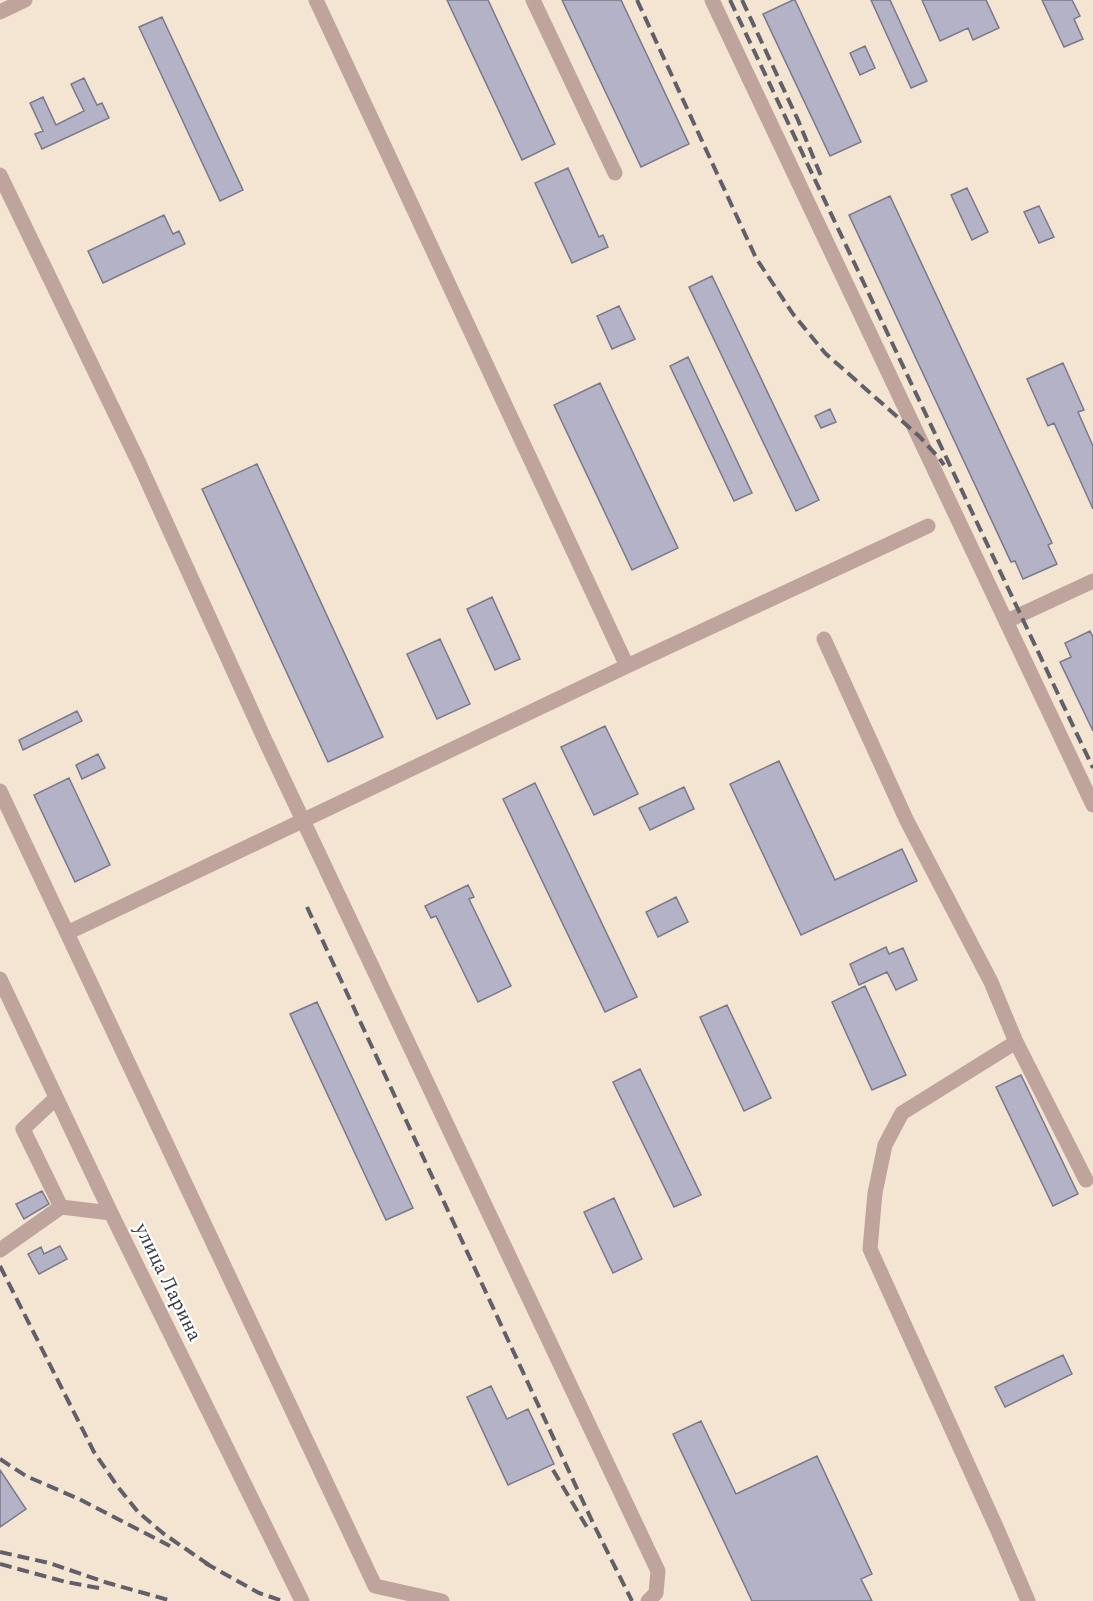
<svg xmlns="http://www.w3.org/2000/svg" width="1093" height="1601" font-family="Spectral,serif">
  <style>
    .industrial { fill: #f4e5d2 }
    .building { fill: #b4b2c7; stroke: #7a788b; stroke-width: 1.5 }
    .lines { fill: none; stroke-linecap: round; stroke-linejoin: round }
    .minor { stroke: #bfa39d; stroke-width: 15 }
    .rail { stroke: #61606a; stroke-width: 4; stroke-dasharray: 12 6; stroke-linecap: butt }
    .labels { text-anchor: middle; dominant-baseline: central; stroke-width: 4.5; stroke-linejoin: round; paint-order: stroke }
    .street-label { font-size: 20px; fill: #393840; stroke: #fff }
  </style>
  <rect width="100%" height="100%" fill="#f1f0fd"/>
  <!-- industrial -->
  <path class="industrial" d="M0,0H1093V1601H0Z"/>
  <!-- building -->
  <path class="building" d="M447,0H488L555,144L522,160Z
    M562,0H621L689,144L641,167Z
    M793,0H795L861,142L830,156L763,14Z
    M871,0H890L927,81L911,88Z
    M922,0H986L999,28L973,40L968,28L940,41Z
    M1042,0H1072L1080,16L1074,19L1083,39L1064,47Z
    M162,17L243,190L220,201L139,27Z
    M865,46L875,68L860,75L850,53Z
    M84,78L97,105L102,103L109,118L42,149L35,134L43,131L30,103L43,97L56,125L84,111L71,84Z
    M568,168L599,237L603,235L608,247L572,263L535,183Z
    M967,188L988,232L972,240L951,195Z
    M890,196L1052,543L1048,545L1057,564L1023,579L1015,561L1011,562L849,215Z
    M1039,206L1054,237L1039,243L1024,212Z
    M164,215L173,234L179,231L185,244L103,283L88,251Z
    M712,276L819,500L796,511L689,287Z
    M619,306L635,339L612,349L597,316Z
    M688,357L752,493L734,501L670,366Z
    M1063,363L1084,410L1078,412L1093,446V509L1054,423L1048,426L1027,379Z
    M600,383L678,548L632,570L554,405Z
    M830,409L836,422L821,428L815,416Z
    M257,464L383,737L328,762L202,489Z
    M492,597L520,659L495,670L467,609Z
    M1090,631L1093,637V731L1060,662L1071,657L1065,643Z
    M440,639L470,704L437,719L407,654Z
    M77,711L82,721L23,750L19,740Z
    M605,726L638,794L594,815L561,747Z
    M98,754L105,768L82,779L76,765Z
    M779,761L835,880L902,849L917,881L801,935L730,784Z
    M69,778L110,865L75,882L34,795Z
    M535,783L637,997L605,1012L503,799Z
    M684,787L694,809L650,830L639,808Z
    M468,885L474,897L469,899L511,986L478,1002L436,916L431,918L425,906Z
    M676,897L688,922L658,937L646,912Z
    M886,947L889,954L903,948L917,980L896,990L887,972L859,985L850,964Z
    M865,986L906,1075L872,1090L832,1002Z
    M317,1002L413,1208L386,1220L290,1014Z
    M727,1005L771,1098L744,1111L700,1017Z
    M640,1069L701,1195L674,1207L613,1082Z
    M1021,1075L1078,1194L1053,1206L996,1087Z
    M42,1191L49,1204L24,1219L16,1204Z
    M614,1198L642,1259L613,1273L584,1212Z
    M60,1246L67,1259L39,1274L28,1254L41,1247L44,1254Z
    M1063,1355L1072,1374L1005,1407L995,1387Z
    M491,1386L507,1419L528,1409L554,1464L508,1485L467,1397Z
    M701,1421L736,1494L817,1456L872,1574L861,1579L872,1601H752L673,1434Z
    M0,1470L26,1509L0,1527Z"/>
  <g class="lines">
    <!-- minor -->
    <path class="minor" d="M316,0L627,666
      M533,0L615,173
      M712,0L1093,805
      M0,12L25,0
      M0,175L139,463L264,738L658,1571L656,1593L648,1601
      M1007,621L1093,581
      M824,639L906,819L991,982L1016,1042L1086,1180
      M0,791L375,1586L442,1601
      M67,933L627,666L928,526
      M0,979L111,1213L302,1601
      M1016,1042L902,1113L885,1145L875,1193L870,1249L998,1531L1028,1601
      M56,1098L23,1129L61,1207L111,1213
      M0,1250L61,1207"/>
    <!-- rail -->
    <path class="rail" d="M637,0L756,258L793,314L825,353L919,436L939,458L944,465
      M730,0L1093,768
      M742,0L798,120L821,176
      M307,907L593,1523L632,1601
      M0,1266L94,1452L118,1487L138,1512L164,1534L212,1567
      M0,1459L26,1476L79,1499L170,1546
      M553,1470L588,1529
      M0,1552L49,1563L108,1583L172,1601
      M205,1563L259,1593L283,1601
      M0,1564L66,1582L104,1589"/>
  </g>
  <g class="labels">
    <!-- street labels -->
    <g class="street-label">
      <text transform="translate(168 1282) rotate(64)">улица Ларина</text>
    </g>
  </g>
</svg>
